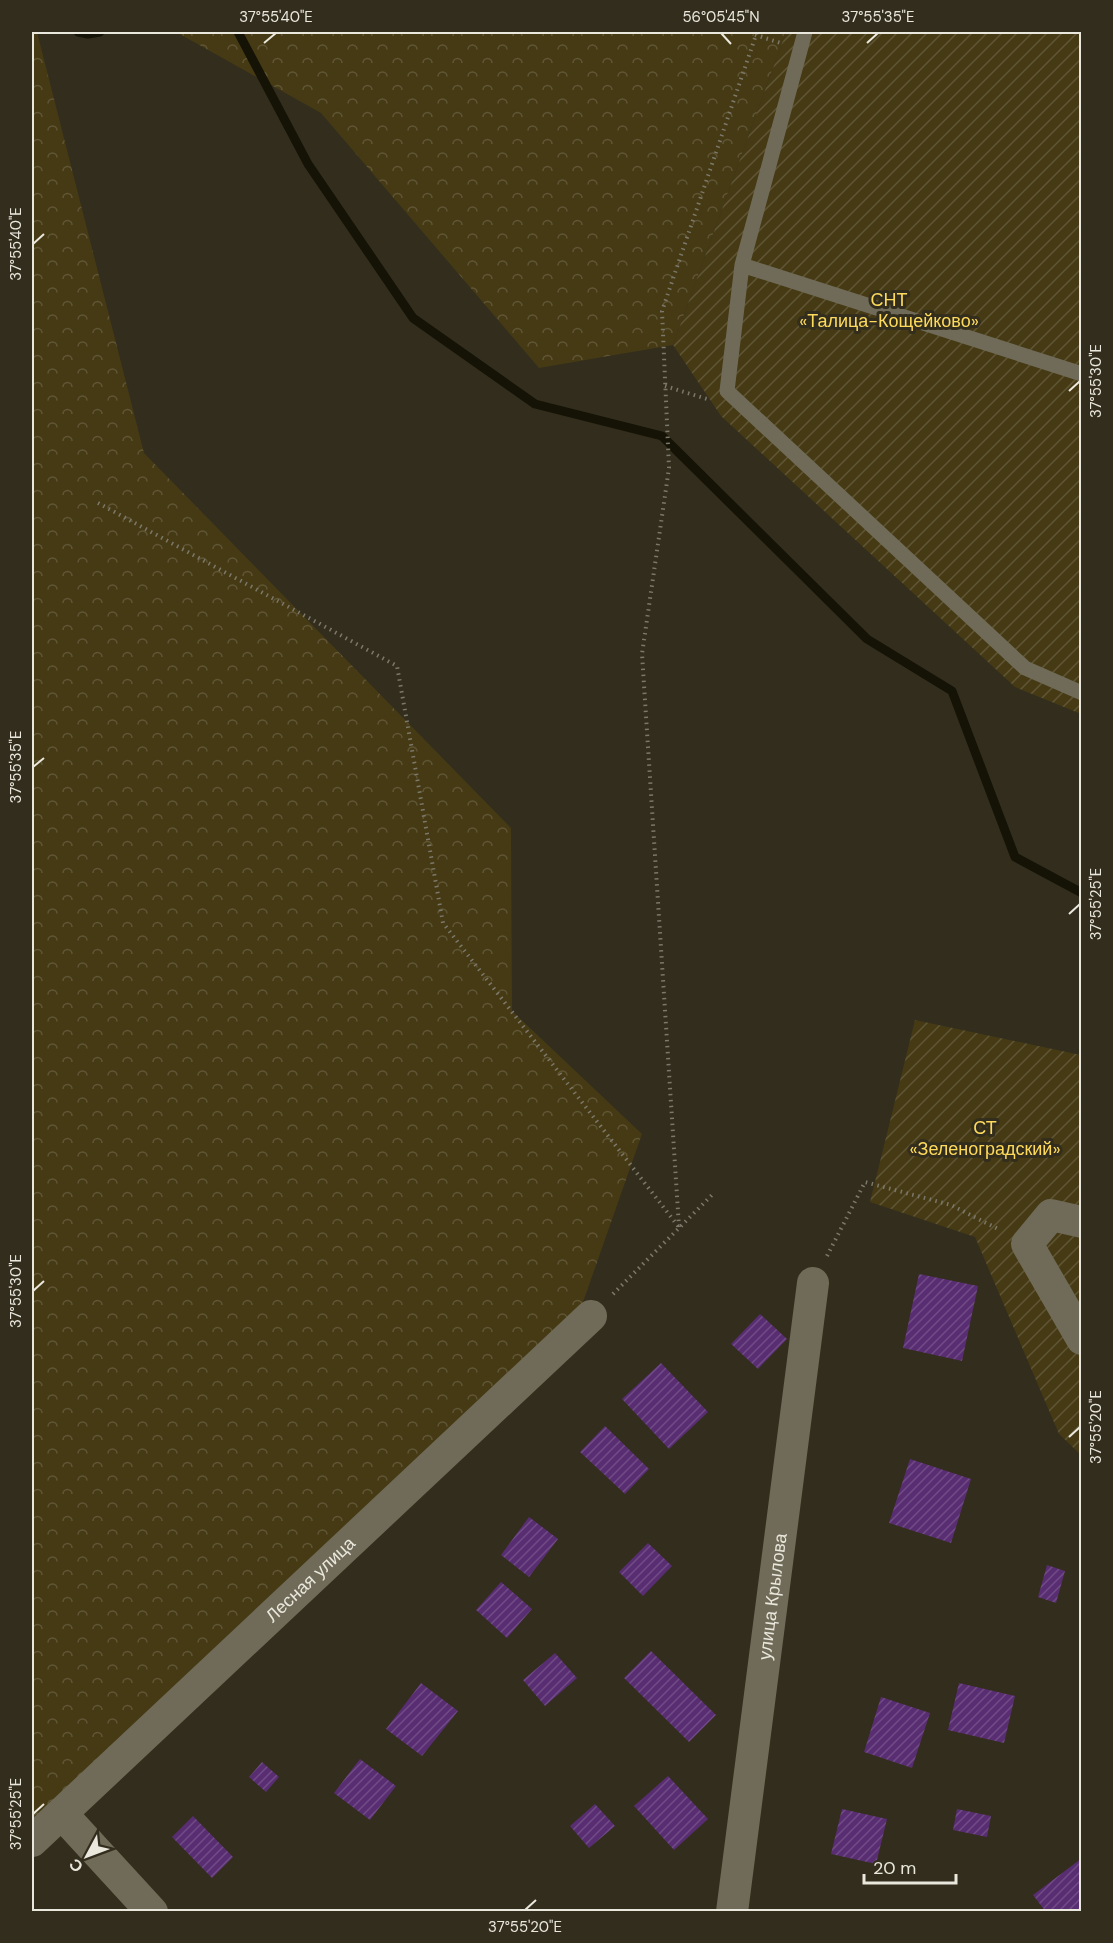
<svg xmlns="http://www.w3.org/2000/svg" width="1113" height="1943" font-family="'DM Sans',sans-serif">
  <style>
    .forest { fill: url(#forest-crowns) }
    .garden { fill: url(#garden-furrows) }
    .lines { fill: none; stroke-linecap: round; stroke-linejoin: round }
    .stream { stroke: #151206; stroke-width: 9 }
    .building { fill: url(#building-hatch) }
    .path { stroke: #7c786a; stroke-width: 4; stroke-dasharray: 1.5 4.5; stroke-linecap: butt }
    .service { stroke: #706b58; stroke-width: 15 }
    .minor { stroke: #706b58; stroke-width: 32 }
    .ticks { fill: none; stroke: #eae7dd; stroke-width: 2 }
    .labels { text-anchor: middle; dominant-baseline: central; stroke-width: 6; stroke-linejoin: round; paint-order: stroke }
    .park-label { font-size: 18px; fill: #fdda5b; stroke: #322d1d }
    .street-label { font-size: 18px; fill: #eae7dd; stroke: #322d1d }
    .neatline { fill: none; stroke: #eae7dd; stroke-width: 2 }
    .ticks-label { font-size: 15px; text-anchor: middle; fill: #eae7dd }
  </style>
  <defs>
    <pattern id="forest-crowns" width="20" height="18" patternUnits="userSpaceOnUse" patternTransform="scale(1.5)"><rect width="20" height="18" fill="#453a14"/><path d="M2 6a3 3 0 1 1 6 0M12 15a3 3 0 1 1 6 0" fill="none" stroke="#605636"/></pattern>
    <pattern id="garden-furrows" width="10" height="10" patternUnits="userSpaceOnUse" patternTransform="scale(1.5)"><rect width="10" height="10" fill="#453a14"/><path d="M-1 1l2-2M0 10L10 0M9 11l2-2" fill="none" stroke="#605636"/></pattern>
    <pattern id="building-hatch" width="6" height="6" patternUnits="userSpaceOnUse" patternTransform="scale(1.5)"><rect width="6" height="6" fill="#592d72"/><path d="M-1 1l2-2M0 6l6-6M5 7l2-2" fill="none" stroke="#714b86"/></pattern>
  </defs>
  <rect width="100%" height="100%" fill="#322d1d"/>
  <!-- forest -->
  <path class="forest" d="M32,32H37L144,453L511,828L512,1011L642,1134L582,1305L32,1847Z
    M176,32H786L673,345L539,368L321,113Z"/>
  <!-- garden -->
  <path class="garden" d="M786,32H1081V714L1015,687L721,416L673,345Z
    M915,1020L1081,1055V1455L1059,1434L975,1237L870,1202Z"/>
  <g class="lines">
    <!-- stream -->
    <path class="stream" d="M78,32L88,34L100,32
      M238,32L308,164L413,318L535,404L662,436L867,639L952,691L1015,857L1082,893"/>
  </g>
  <!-- building -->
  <path class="building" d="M919,1274L978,1286L962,1361L903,1348Z
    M760,1314L787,1339L758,1369L731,1344Z
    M661,1363L708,1412L669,1449L622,1399Z
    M605,1426L649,1469L625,1494L580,1452Z
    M910,1459L971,1479L951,1543L889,1523Z
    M529,1517L558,1539L529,1577L501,1555Z
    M648,1543L672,1566L643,1596L619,1572Z
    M1047,1565L1065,1571L1056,1603L1038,1597Z
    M501,1582L532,1609L507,1638L476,1610Z
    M651,1651L716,1715L689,1742L624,1678Z
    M555,1653L577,1678L545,1706L523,1680Z
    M421,1683L458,1711L422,1756L386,1729Z
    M959,1683L1015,1696L1004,1743L948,1730Z
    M881,1697L930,1713L912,1768L864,1752Z
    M360,1759L396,1786L370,1820L334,1793Z
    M262,1762L279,1777L266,1792L249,1777Z
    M668,1776L708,1819L674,1850L634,1806Z
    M595,1804L615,1826L589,1848L570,1826Z
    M842,1809L887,1819L876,1864L831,1854Z
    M957,1809L991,1816L987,1837L953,1830Z
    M193,1816L233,1857L212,1878L172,1837Z
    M1082,1858V1912H1046L1033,1895Z"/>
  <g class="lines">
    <!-- path -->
    <path class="path" d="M755,35L781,43
      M665,386L707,399
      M98,503L397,666L443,923L678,1226
      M679,1227L642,654L669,468L662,311L757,32
      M827,1256L865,1182L951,1205L1000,1230
      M613,1294L712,1195"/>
    <!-- service -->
    <path class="service" d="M742,265L805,32
      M1082,374L742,265L727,391L1025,668L1082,693"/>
    <!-- minor -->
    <g class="minor">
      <path d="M1082,1222L1051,1215L1027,1244L1082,1339"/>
      <path d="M62,1814L152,1912"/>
      <path id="s1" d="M32,1841L591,1316"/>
      <path id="s2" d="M732,1912L813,1283"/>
    </g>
  </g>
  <!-- ticks -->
  <path class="ticks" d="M721,33L731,44M264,43L276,33M867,43L878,33M33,244L44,234M1069,391L1080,381M33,767L44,758M1069,914L1080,904M33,1291L44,1281M1069,1437L1080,1427M33,1814L44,1804M525,1910L536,1900"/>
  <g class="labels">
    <!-- park labels -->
    <g class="park-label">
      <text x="889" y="300">СНТ<tspan x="889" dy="21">«Талица-Кощейково»</tspan></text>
      <text x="985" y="1128">СТ<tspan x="985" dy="21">«Зеленоградский»</tspan></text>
    </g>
    <!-- street labels -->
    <g class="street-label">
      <text stroke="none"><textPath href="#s1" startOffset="382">Лесная улица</textPath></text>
      <text stroke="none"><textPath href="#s2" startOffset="318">улица Крылова</textPath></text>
    </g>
  </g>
  <!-- border -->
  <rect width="1113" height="1943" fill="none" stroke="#322d1d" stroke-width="66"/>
  <!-- north arrow -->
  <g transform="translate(87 1856) rotate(229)" stroke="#322d1d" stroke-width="4.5" paint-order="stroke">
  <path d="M0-4.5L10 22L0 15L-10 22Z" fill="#eae7dd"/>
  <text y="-9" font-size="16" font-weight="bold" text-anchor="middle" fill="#eae7dd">С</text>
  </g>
  <!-- scale -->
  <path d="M864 1874v9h92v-9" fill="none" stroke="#eae7dd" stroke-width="3"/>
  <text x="873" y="1874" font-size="18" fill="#eae7dd" stroke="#322d1d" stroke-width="4.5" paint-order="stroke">20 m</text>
  <rect x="33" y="33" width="1047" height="1877" class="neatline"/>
  <g class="ticks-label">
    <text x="276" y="22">37°55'40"E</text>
    <text x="721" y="22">56°05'45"N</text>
    <text x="878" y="22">37°55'35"E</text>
    <text transform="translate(16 244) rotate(-90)" y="5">37°55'40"E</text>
    <text transform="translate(1096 381) rotate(-90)" y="5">37°55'30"E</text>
    <text transform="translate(16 767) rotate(-90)" y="5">37°55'35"E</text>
    <text transform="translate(1096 904) rotate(-90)" y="5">37°55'25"E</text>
    <text transform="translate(16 1291) rotate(-90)" y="5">37°55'30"E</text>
    <text transform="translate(1096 1427) rotate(-90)" y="5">37°55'20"E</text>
    <text transform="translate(16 1814) rotate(-90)" y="5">37°55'25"E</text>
    <text x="525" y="1932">37°55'20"E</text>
  </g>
</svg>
